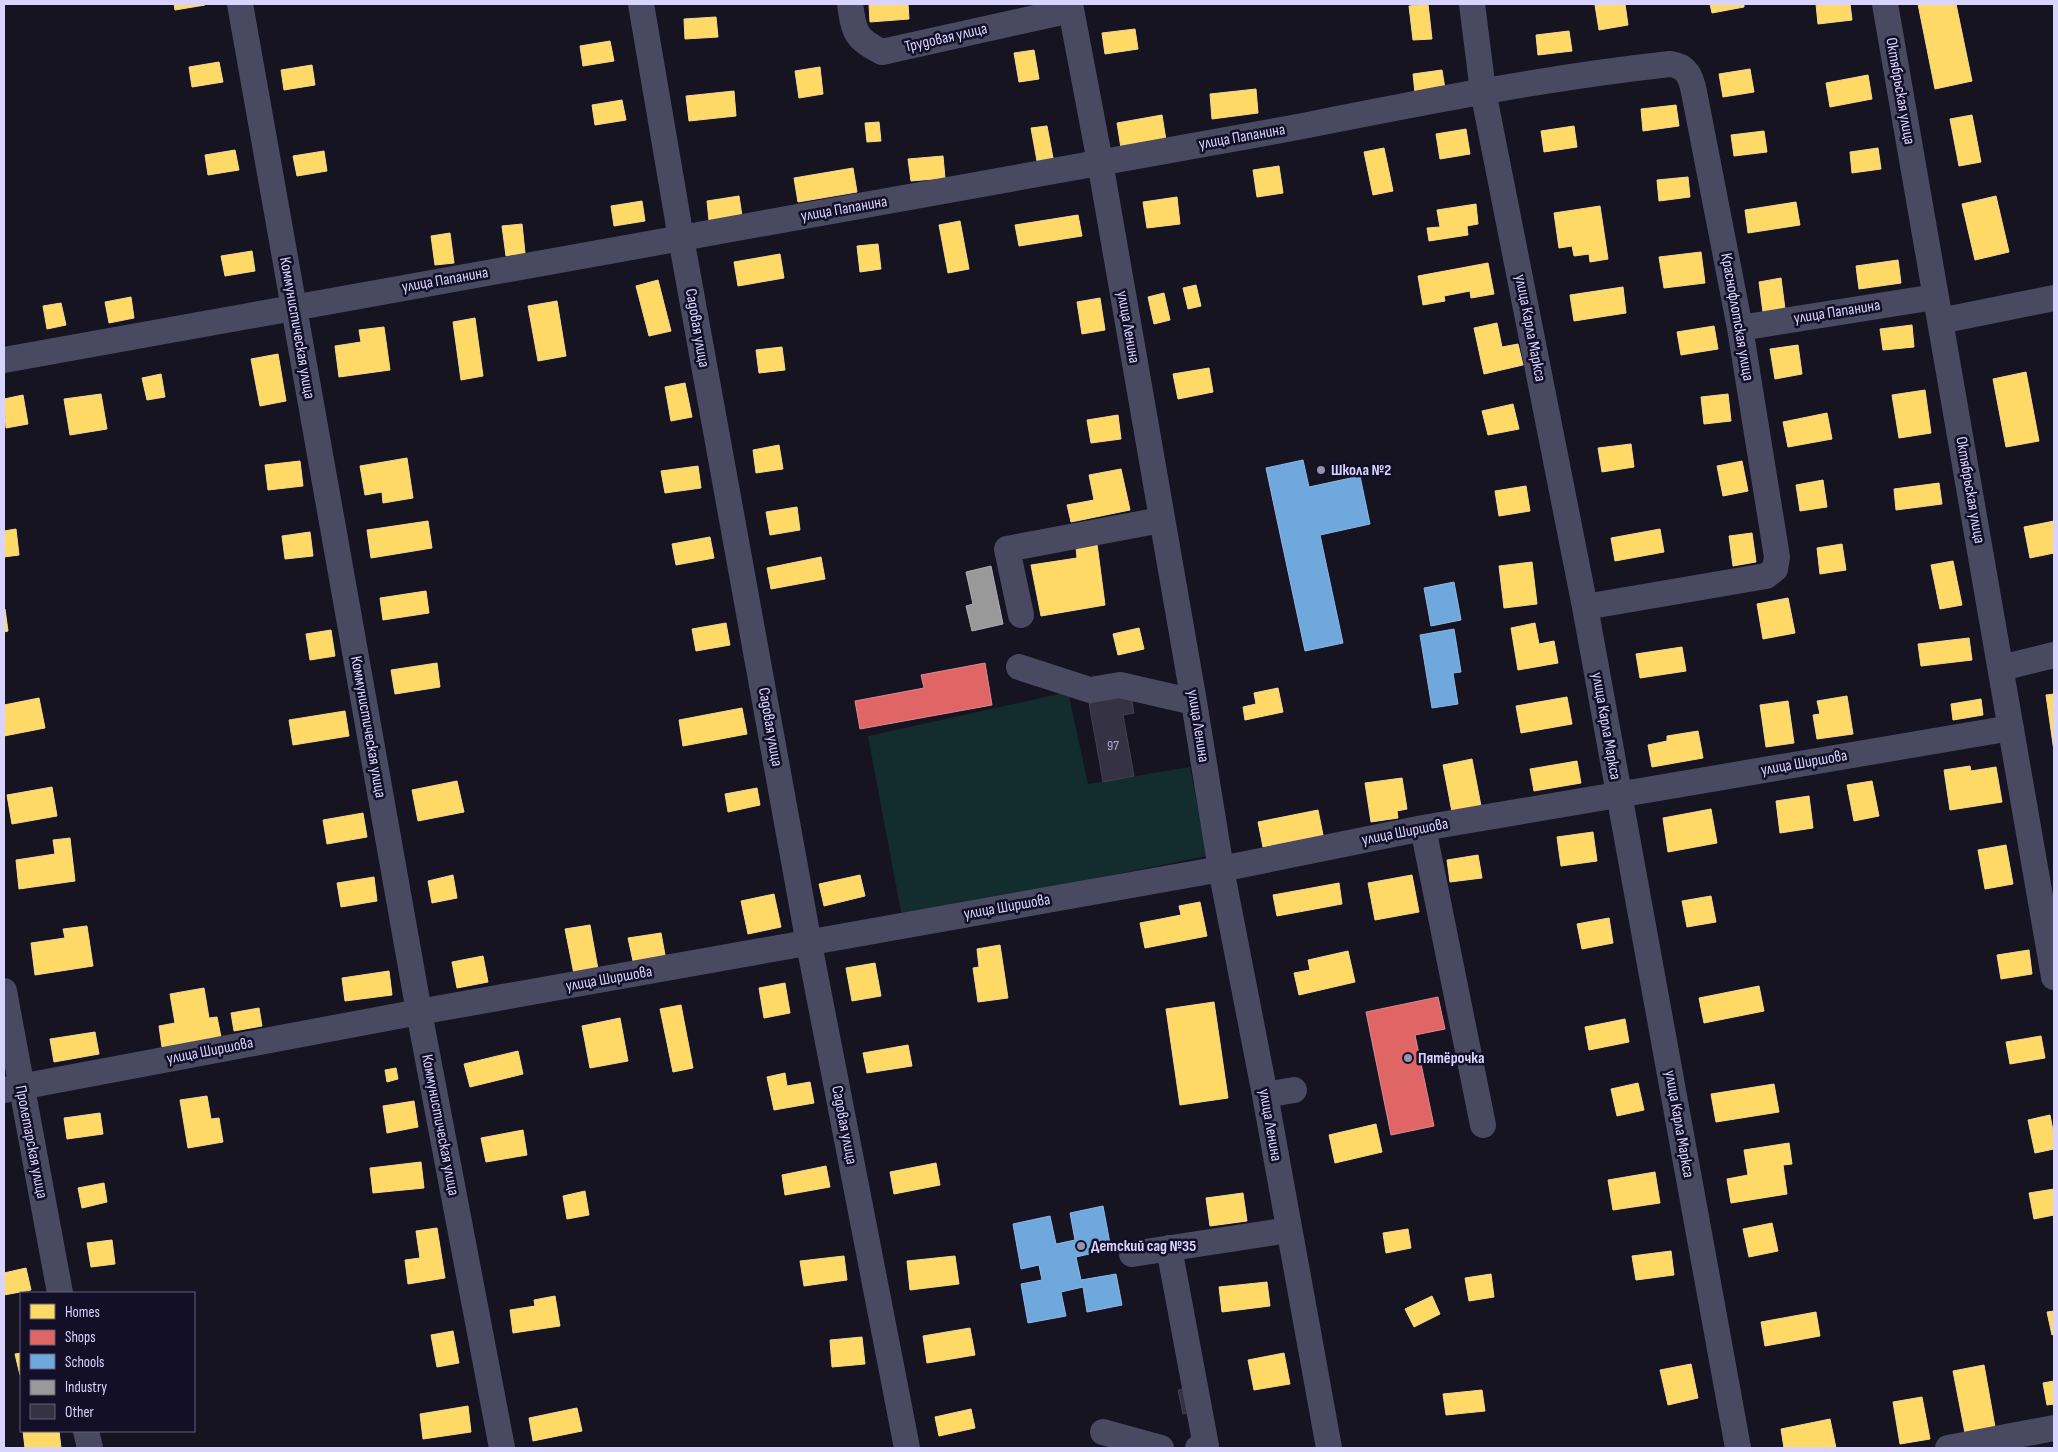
<svg xmlns="http://www.w3.org/2000/svg" width="2058" height="1452" font-family="'Sofia Sans Condensed',sans-serif">
  <style>
    .green { fill: #132c2d }
    .homes { fill: #ffd966; stroke: #f4d894 }
    .shops { fill: #e06666; stroke: #de8794 }
    .schools { fill: #6fa8dc; stroke: #8fb5e6 }
    .industry { fill: #999; stroke: #acabb8 }
    .building { fill: #343243; stroke: #433f54 }
    .lines { fill: none; stroke-linecap: round; stroke-linejoin: round }
    .minor { stroke: #4a4962; stroke-width: 26 }
    .poi-dot { fill: #9591b1; stroke: #130f26; stroke-width: 2 }
    .labels { text-anchor: middle; dominant-baseline: central; stroke-width: 5; stroke-linejoin: round; paint-order: stroke }
    .number-label { font-size: 14px; fill: #b0acd0 }
    .street-label { font-size: 16px; fill: #d9d4ff; stroke: #130f26 }
    .poi-label { font-size: 16px; font-weight: bold; fill: #d9d4ff; stroke: #130f26; text-anchor: start }
  </style>
  <rect width="100%" height="100%" fill="#161421"/>
  <!-- green -->
  <path class="green" d="M1068,692L1088,784L1190,767L1207,856L902,917L868,736Z"/>
  <!-- homes -->
  <path class="homes" d="M174,4H205V5L175,10Z
    M869,4H908L909,19L870,22Z
    M1428,4L1432,39L1413,40L1409,6Z
    M1601,4H1625L1628,25L1599,30L1595,5Z
    M1710,4H1744V7L1712,13Z
    M1816,4H1850L1852,20L1818,24Z
    M1918,4H1956L1972,81L1935,89Z
    M716,17L718,37L685,39L684,19Z
    M1135,29L1138,49L1105,54L1102,33Z
    M1569,31L1572,51L1538,55L1536,35Z
    M610,41L614,61L583,66L580,46Z
    M1034,50L1039,79L1019,82L1014,53Z
    M219,62L223,82L192,87L189,67Z
    M312,65L315,85L284,90L281,70Z
    M820,67L823,94L799,98L795,71Z
    M1750,69L1754,92L1723,97L1719,74Z
    M1442,70L1445,89L1415,93L1413,74Z
    M1868,75L1872,99L1830,107L1826,83Z
    M1256,89L1258,113L1212,119L1210,94Z
    M734,91L736,116L689,121L686,96Z
    M622,100L626,120L595,125L592,105Z
    M1676,105L1679,126L1643,131L1641,109Z
    M1162,115L1166,140L1121,148L1117,123Z
    M1972,115L1981,162L1959,166L1950,119Z
    M879,122L881,141L867,142L865,123Z
    M1047,126L1053,158L1037,161L1031,128Z
    M1574,126L1577,147L1544,152L1541,131Z
    M1466,129L1470,154L1440,159L1436,134Z
    M1764,131L1767,152L1734,156L1731,135Z
    M1384,148L1393,191L1373,195L1364,152Z
    M1878,148L1881,169L1852,173L1850,152Z
    M235,150L239,170L208,175L205,155Z
    M324,151L327,171L297,176L293,156Z
    M943,156L945,178L911,181L908,159Z
    M1279,166L1283,193L1257,197L1253,170Z
    M853,168L857,192L798,202L794,178Z
    M1688,177L1690,197L1659,201L1657,180Z
    M739,196L742,216L709,221L707,201Z
    M1996,196L2009,252L1975,260L1962,204Z
    M1177,197L1180,224L1147,228L1143,202Z
    M642,201L645,221L614,226L611,206Z
    M1796,202L1800,225L1748,233L1745,210Z
    M1476,204L1478,224L1467,226L1468,235L1429,241L1427,228L1440,227L1437,210Z
    M1600,206L1608,259L1590,262L1589,254L1574,256L1572,246L1559,248L1554,213Z
    M1078,215L1082,236L1019,246L1015,225Z
    M960,221L969,269L948,273L939,225Z
    M522,224L525,253L506,256L502,226Z
    M450,233L454,263L435,265L431,236Z
    M878,244L881,269L860,272L857,246Z
    M252,251L255,271L225,276L221,256Z
    M1701,252L1705,283L1664,288L1659,257Z
    M780,254L784,278L738,286L734,262Z
    M1898,260L1901,283L1859,289L1856,266Z
    M1488,263L1494,294L1471,298L1470,291L1444,296L1445,301L1423,305L1418,276Z
    M1781,278L1785,309L1763,312L1759,282Z
    M658,280L671,331L649,336L636,286Z
    M1196,285L1201,306L1188,309L1183,288Z
    M1623,287L1626,313L1574,321L1570,295Z
    M1164,293L1170,320L1154,324L1148,297Z
    M131,297L134,318L109,323L105,302Z
    M1100,298L1105,330L1082,334L1077,302Z
    M557,301L566,356L538,361L528,306Z
    M61,303L66,325L47,329L43,306Z
    M475,318L483,376L461,380L453,322Z
    M1497,323L1502,347L1518,344L1523,365L1484,374L1474,328Z
    M1912,325L1914,347L1883,350L1880,329Z
    M1714,326L1718,349L1681,355L1677,332Z
    M384,327L390,370L339,377L335,346L361,342L359,330Z
    M1798,345L1802,374L1775,379L1770,349Z
    M782,347L785,370L759,373L756,350Z
    M278,354L286,401L260,406L251,359Z
    M1209,368L1213,392L1178,399L1173,374Z
    M2026,372L2039,441L2006,447L1993,379Z
    M161,374L165,397L147,400L142,378Z
    M685,383L692,417L671,421L665,387Z
    M1925,390L1931,433L1899,438L1892,395Z
    M101,394L107,429L70,435L64,399Z
    M1728,394L1731,421L1704,424L1701,397Z
    M23,395L28,424L6,428L4,399Z
    M1513,404L1519,429L1488,435L1482,411Z
    M1827,413L1832,439L1788,447L1783,422Z
    M1118,415L1121,439L1091,443L1087,420Z
    M1631,444L1634,467L1602,472L1598,448Z
    M779,445L783,469L756,473L753,450Z
    M407,458L413,498L383,503L382,492L365,495L360,466Z
    M300,461L303,486L268,490L265,465Z
    M1742,461L1748,491L1723,496L1717,466Z
    M698,466L701,488L665,493L661,471Z
    M1121,469L1130,510L1071,522L1067,505L1094,500L1089,475Z
    M1823,480L1827,507L1800,511L1796,485Z
    M1939,483L1942,504L1896,510L1894,489Z
    M1526,486L1530,511L1499,516L1495,491Z
    M797,507L800,530L770,535L766,512Z
    M428,521L432,548L371,558L367,530Z
    M2054,521V553L2030,558L2024,527Z
    M16,529L19,555L4,557V531Z
    M1660,529L1664,552L1615,561L1611,538Z
    M310,532L313,556L285,559L282,536Z
    M1752,533L1756,562L1733,566L1729,536Z
    M710,537L714,558L676,565L672,544Z
    M1097,544L1105,605L1041,616L1031,565L1077,558L1076,547Z
    M1842,544L1846,570L1820,574L1817,548Z
    M821,557L825,579L771,589L767,568Z
    M1953,561L1962,605L1940,609L1931,565Z
    M1532,562L1537,604L1504,608L1499,566Z
    M426,591L429,613L383,620L380,598Z
    M1788,598L1795,633L1763,639L1757,604Z
    M5,609L8,631L4,632V610Z
    M726,623L730,645L696,651L692,629Z
    M1535,623L1539,644L1554,641L1558,663L1518,670L1511,628Z
    M1139,628L1144,649L1118,655L1113,634Z
    M331,630L335,656L310,660L306,634Z
    M1969,638L1972,660L1921,666L1918,644Z
    M1682,647L1686,671L1640,678L1636,654Z
    M437,663L440,687L395,694L391,670Z
    M1278,688L1283,712L1245,720L1243,707L1256,704L1254,693Z
    M2054,694V751L2046,695Z
    M1847,696L1853,734L1817,739L1813,715L1820,714L1817,701Z
    M1567,697L1572,724L1521,733L1516,706Z
    M39,698L45,728L4,736V705Z
    M1981,699L1983,715L1953,720L1951,704Z
    M1788,701L1794,743L1766,747L1760,705Z
    M742,708L747,734L683,746L679,720Z
    M345,711L349,736L293,745L289,720Z
    M1698,731L1703,758L1652,767L1648,745L1667,741V736Z
    M1472,759L1481,806L1452,812L1443,765Z
    M1577,761L1581,783L1534,791L1530,769Z
    M1970,766L1971,771L1996,767L2002,802L1950,810L1944,770Z
    M1402,778L1407,809L1397,811L1398,818L1371,822L1365,783Z
    M457,781L464,812L418,821L412,790Z
    M1872,781L1879,816L1854,821L1847,785Z
    M52,787L57,816L12,824L7,795Z
    M757,788L760,805L728,812L725,794Z
    M1809,796L1813,828L1780,833L1776,801Z
    M1711,809L1717,843L1668,852L1663,818Z
    M1318,810L1323,835L1263,847L1258,822Z
    M363,813L367,837L327,844L323,820Z
    M1593,832L1597,861L1561,866L1557,837Z
    M70,838L75,881L19,889L16,860L55,854L53,840Z
    M2006,845L2013,884L1985,889L1978,850Z
    M1478,855L1482,878L1450,882L1447,860Z
    M453,875L457,898L432,903L428,881Z
    M860,875L865,896L824,906L819,884Z
    M1412,875L1419,912L1375,920L1368,883Z
    M374,877L377,901L341,907L337,883Z
    M1339,883L1342,904L1277,916L1273,895Z
    M774,894L781,927L748,934L741,901Z
    M1711,896L1716,922L1687,927L1682,901Z
    M1200,902L1207,936L1145,948L1140,923L1181,915L1179,906Z
    M1609,918L1613,943L1582,949L1577,924Z
    M590,925L598,969L574,974L565,929Z
    M87,926L93,966L35,975L31,943L65,938L63,929Z
    M661,933L665,955L633,961L628,938Z
    M1000,945L1008,998L978,1002L973,968L979,967L977,949Z
    M2029,950L2032,974L2001,979L1997,955Z
    M1348,951L1355,982L1299,995L1294,973L1310,970L1308,960Z
    M483,956L488,982L457,988L452,962Z
    M875,963L881,996L852,1001L846,968Z
    M389,971L392,995L345,1001L342,978Z
    M785,983L790,1013L764,1018L759,988Z
    M1759,986L1764,1011L1704,1023L1699,998Z
    M204,988L209,1018L217,1017L221,1037L162,1047L159,1026L175,1023L170,994Z
    M1214,1002L1228,1098L1180,1105L1166,1009Z
    M681,1005L693,1068L673,1072L660,1009Z
    M259,1008L262,1026L234,1031L231,1013Z
    M620,1018L628,1061L590,1068L582,1026Z
    M1625,1019L1629,1042L1589,1050L1585,1027Z
    M95,1032L99,1054L54,1062L50,1039Z
    M2041,1036L2045,1058L2010,1064L2006,1042Z
    M908,1045L912,1066L867,1073L863,1053Z
    M518,1051L523,1074L470,1087L464,1064Z
    M396,1068L398,1079L387,1082L385,1070Z
    M785,1073L787,1086L810,1082L814,1103L774,1110L767,1077Z
    M1638,1083L1644,1110L1617,1116L1611,1089Z
    M1774,1084L1779,1112L1716,1122L1711,1094Z
    M207,1096L211,1119L219,1118L223,1142L188,1148L180,1100Z
    M414,1101L418,1127L387,1133L383,1106Z
    M100,1113L103,1134L67,1139L64,1118Z
    M2050,1115L2054,1136V1149L2035,1153L2028,1120Z
    M1376,1124L1382,1152L1335,1163L1329,1135Z
    M523,1130L527,1155L486,1162L481,1138Z
    M1789,1143L1792,1164L1783,1165L1787,1194L1731,1203L1727,1179L1748,1175L1744,1150Z
    M421,1162L424,1188L373,1193L370,1168Z
    M936,1163L940,1185L894,1194L890,1172Z
    M826,1166L830,1187L785,1195L782,1175Z
    M1655,1172L1660,1203L1613,1210L1608,1180Z
    M104,1183L107,1202L82,1208L78,1188Z
    M2054,1189V1215L2034,1219L2029,1193Z
    M585,1191L589,1215L567,1219L563,1196Z
    M1243,1193L1247,1221L1210,1226L1206,1198Z
    M1772,1223L1778,1251L1749,1257L1743,1229Z
    M437,1228L445,1278L408,1284L405,1260L420,1258L416,1231Z
    M1408,1229L1411,1248L1386,1253L1383,1233Z
    M112,1240L115,1264L91,1267L87,1243Z
    M1671,1251L1674,1275L1636,1280L1632,1256Z
    M844,1256L847,1280L804,1286L800,1261Z
    M955,1256L959,1284L910,1290L907,1261Z
    M26,1268L31,1290L4,1295V1273Z
    M1491,1274L1494,1297L1469,1301L1465,1278Z
    M1267,1282L1270,1306L1222,1312L1219,1287Z
    M555,1296L560,1326L513,1333L510,1310L535,1306L534,1300Z
    M1432,1296L1440,1314L1414,1327L1405,1309Z
    M2054,1311V1334L2052,1335L2047,1312Z
    M1816,1312L1820,1336L1765,1346L1761,1322Z
    M970,1328L975,1355L927,1363L923,1336Z
    M453,1331L459,1363L437,1367L431,1335Z
    M862,1337L865,1364L832,1367L830,1340Z
    M21,1353V1375H20L15,1354Z
    M1284,1353L1290,1384L1254,1390L1248,1360Z
    M1691,1364L1698,1398L1668,1405L1660,1370Z
    M1984,1365L1995,1427L1965,1433L1953,1371Z
    M2054,1381V1404L2047,1405L2043,1383Z
    M1482,1390L1485,1411L1446,1415L1443,1394Z
    M1922,1397L1930,1439L1900,1444L1893,1402Z
    M468,1406L471,1432L423,1439L420,1414Z
    M577,1408L582,1431L533,1441L529,1418Z
    M971,1409L975,1428L939,1436L935,1417Z
    M1830,1419L1836,1448H1784L1781,1429Z
    M23,1431H59L61,1448H25Z"/>
  <!-- shops -->
  <path class="shops" d="M985,663L992,705L860,729L855,701L924,688L921,675Z
    M1438,997L1445,1029L1415,1035L1434,1126L1391,1135L1366,1012Z"/>
  <!-- schools -->
  <path class="schools" d="M1303,460L1309,487L1360,476L1370,524L1320,535L1343,643L1305,651L1266,468Z
    M1454,582L1461,620L1431,626L1424,588Z
    M1454,629L1461,672L1453,673L1458,704L1432,708L1420,635Z
    M1103,1206L1111,1249L1076,1257L1081,1280L1116,1274L1122,1305L1087,1312L1083,1287L1061,1292L1066,1316L1028,1323L1021,1284L1042,1280L1039,1265L1021,1269L1013,1224L1050,1216L1056,1244L1075,1240L1070,1213Z"/>
  <!-- industry -->
  <path class="industry" d="M991,566L1003,624L972,631L966,606L973,604L966,572Z"/>
  <!-- building -->
  <path class="building" d="M1131,695L1134,713L1123,715L1134,776L1103,782L1089,703Z
    M1191,1388L1196,1411L1183,1414L1178,1390Z"/>
  <g class="lines">
    <!-- minor -->
    <path class="minor" d="M240,4L419,1012L502,1448
      M641,4L681,238L809,944L907,1448
      M850,4C854,32 855,39 882,52L1071,10
      M1070,4L1100,162L1194,702L1221,869L1265,1095L1329,1448
      M1472,4L1483,91L1585,607L1738,1448
      M1885,4L2054,977
      M1940,321L2054,298
      M1740,328L1935,297
      M4,360L1287,129C1414,104 1541,78 1670,64C1687,66 1691,77 1694,92L1740,328L1777,557L1775,569L1766,576L1585,607
      M1021,615L1007,549L1161,520
      M1019,667L1090,690L1120,685L1194,702
      M2001,668L2054,655
      M1423,828L1483,1125
      M4,991L60,1293
      M4,1090L419,1012L1221,869L1423,828L2011,728
      M1265,1095L1294,1090
      M1169,1248L1206,1446L1198,1448
      M1132,1254L1289,1230
      M86,1431L90,1448
      M1103,1432L1161,1448
      M1948,1448L2054,1428"/>
  </g>
  <!-- markers -->
  <g class="poi-dot">
    <circle cx="1321" cy="470" r="5"/>
    <circle cx="1408" cy="1058" r="5"/>
    <circle cx="1081" cy="1246" r="5"/>
  </g>
  <g class="labels">
    <!-- number labels -->
    <g class="number-label">
      <text x="1113" y="745">97</text>
    </g>
    <!-- street labels -->
    <g class="street-label">
      <text transform="translate(946 38) rotate(-13)">Трудовая улица</text>
      <text transform="translate(1900 91) rotate(80)">Октябрьская улица</text>
      <text transform="translate(1242 137) rotate(-10)">улица Папанина</text>
      <text transform="translate(844 209) rotate(-10)">улица Папанина</text>
      <text transform="translate(445 280) rotate(-10)">улица Папанина</text>
      <text transform="translate(1837 312) rotate(-9)">улица Папанина</text>
      <text transform="translate(1737 317) rotate(80)">Краснофлотская улица</text>
      <text transform="translate(1128 327) rotate(80)">улица Ленина</text>
      <text transform="translate(297 328) rotate(80)">Коммунистическая улица</text>
      <text transform="translate(697 328) rotate(80)">Садовая улица</text>
      <text transform="translate(1530 328) rotate(79)">улица Карла Маркса</text>
      <text transform="translate(1970 490) rotate(80)">Октябрьская улица</text>
      <text transform="translate(1198 726) rotate(81)">улица Ленина</text>
      <text transform="translate(1606 726) rotate(80)">улица Карла Маркса</text>
      <text transform="translate(368 727) rotate(80)">Коммунистическая улица</text>
      <text transform="translate(770 727) rotate(80)">Садовая улица</text>
      <text transform="translate(1804 763) rotate(-10)">улица Ширшова</text>
      <text transform="translate(1405 832) rotate(-11)">улица Ширшова</text>
      <text transform="translate(1007 907) rotate(-10)">улица Ширшова</text>
      <text transform="translate(609 979) rotate(-10)">улица Ширшова</text>
      <text transform="translate(210 1051) rotate(-11)">улица Ширшова</text>
      <text transform="translate(1679 1124) rotate(80)">улица Карла Маркса</text>
      <text transform="translate(440 1125) rotate(79)">Коммунистическая улица</text>
      <text transform="translate(844 1125) rotate(79)">Садовая улица</text>
      <text transform="translate(1270 1125) rotate(80)">улица Ленина</text>
      <text transform="translate(31 1142) rotate(79)">Пролетарская улица</text>
    </g>
    <!-- poi labels -->
    <g class="poi-label">
      <text x="1331" y="470">Школа №2</text>
      <text x="1418" y="1058">Пятёрочка</text>
      <text x="1091" y="1246">Детский сад №35</text>
    </g>
  </g>
  <!-- border -->
  <rect width="2058" height="1452" fill="none" stroke="#d9d4ff" stroke-width="10"/>
  <!-- legend -->
  <rect x="20" y="1292" width="175" height="140" fill="#130f26" stroke="#625e7d"/>
  <rect x="30" y="1304" width="25" height="15" fill="#ffd966" stroke="#625e7d"/>
  <text x="65" y="1317" font-size="15" fill="#d9d4ff">Homes</text>
  <rect x="30" y="1330" width="25" height="15" fill="#e06666" stroke="#625e7d"/>
  <text x="65" y="1342" font-size="15" fill="#d9d4ff">Shops</text>
  <rect x="30" y="1354" width="25" height="15" fill="#6fa8dc" stroke="#625e7d"/>
  <text x="65" y="1367" font-size="15" fill="#d9d4ff">Schools</text>
  <rect x="30" y="1380" width="25" height="15" fill="#999999" stroke="#625e7d"/>
  <text x="65" y="1392" font-size="15" fill="#d9d4ff">Industry</text>
  <rect x="30" y="1404" width="25" height="15" fill="#343243" stroke="#625e7d"/>
  <text x="65" y="1417" font-size="15" fill="#d9d4ff">Other</text>
</svg>
